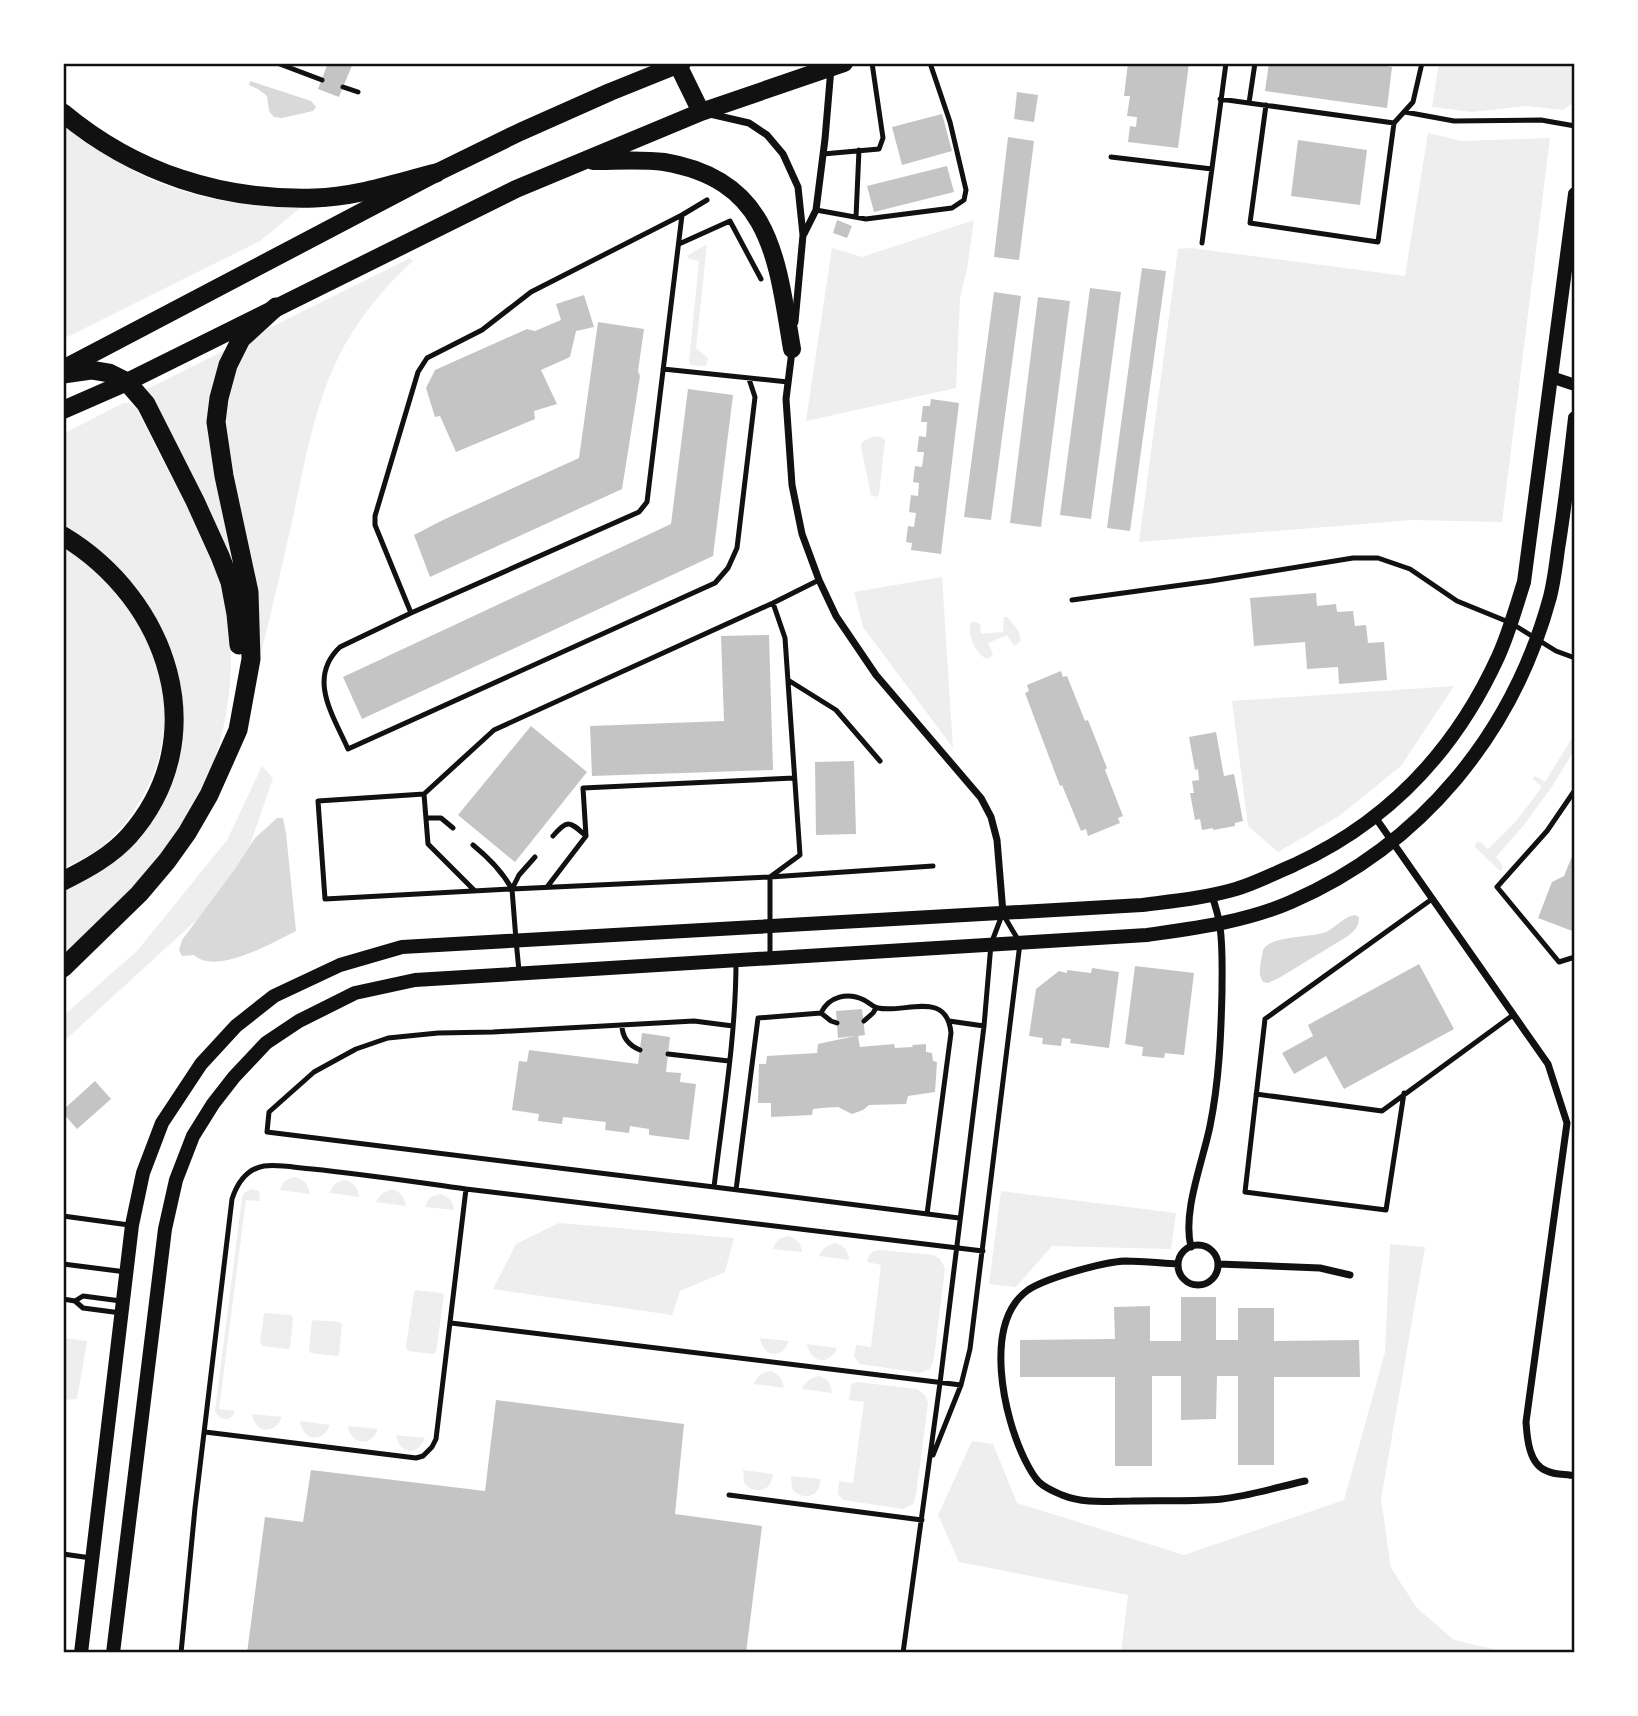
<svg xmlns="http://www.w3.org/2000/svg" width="1638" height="1716" font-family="'Noto Sans',sans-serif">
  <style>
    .green { fill: #eee }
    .water { fill: #d9d9d9 }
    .building { fill: #c4c4c4 }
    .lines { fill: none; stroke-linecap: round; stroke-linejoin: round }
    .service { stroke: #111; stroke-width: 5 }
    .minor { stroke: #111; stroke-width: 7 }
    .tertiary { stroke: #111; stroke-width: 12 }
    .secondary { stroke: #111; stroke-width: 14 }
    .trunk { stroke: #111; stroke-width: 18 }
    .motorway { stroke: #111; stroke-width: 19 }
    .neatline { fill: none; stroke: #111; stroke-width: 2.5 }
  </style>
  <rect width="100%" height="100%" fill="#fff"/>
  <!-- green -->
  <path class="green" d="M1439,63H1575L1574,102L1563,110L1527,106L1472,112L1432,107Z
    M63,123C89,141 115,162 144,176C193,199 247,207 300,208L260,241L63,339Z
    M1428,133L1462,141L1550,138L1502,522L1411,520L1139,542L1178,249L1191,248L1405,276Z
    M974,220L967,269L960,298L956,388L806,421L832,248L862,257Z
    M707,244L696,348L708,358L706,366L691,365L689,361L699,261L689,259L687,256Z
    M410,258L413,261C383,288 356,321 338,358C313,409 304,467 292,522C282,566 272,609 261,653L247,651L223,544L147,389Z
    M123,403H129L137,409C152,439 167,469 183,499C195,524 209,549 218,576C247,668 225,771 169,849C159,861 147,872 136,883C112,909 87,935 63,961V888L162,798L169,650L63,529V434Z
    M874,436L881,437L885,440L879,494L877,497L871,495L861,447L862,442Z
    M63,544C146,604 199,708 138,804C118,836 99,854 63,868Z
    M942,577L953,748L863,627L854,592Z
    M1004,617H1007C1014,625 1022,632 1020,642L1014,646L1007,635L988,643L993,655L987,659C975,654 967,635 971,622H976L980,624L981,634L1003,632Z
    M1454,686L1401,766L1339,816L1278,852L1248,826L1232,701Z
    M1575,733V749L1551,788L1523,826L1496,857L1503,866L1502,870H1499L1475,847L1476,843L1480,842L1488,849L1517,820L1542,787L1533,779V777L1535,776L1545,782Z
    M262,766L273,778L237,883L63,1042V1016L137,951L227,840Z
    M296,1177C305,1181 308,1184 310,1194L280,1190C283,1181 287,1178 296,1177Z
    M346,1180C355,1184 358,1187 359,1197L330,1193C333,1184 337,1181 346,1180Z
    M252,1189L259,1191L260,1201L246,1200L219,1409L235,1411C231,1423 219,1421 215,1411L242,1198L244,1193Z
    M393,1189C401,1193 404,1196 406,1206L376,1202C380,1194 384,1191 393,1189Z
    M1001,1191L1176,1213L1171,1249L1052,1246L1016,1287L989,1284Z
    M441,1194C450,1198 453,1201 454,1210L425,1207C428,1198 432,1195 441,1194Z
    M559,1223L734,1238L725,1272L680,1291L672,1315L493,1289L516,1244Z
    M789,1236C798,1240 801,1243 802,1252L773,1249C776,1240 780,1237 789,1236Z
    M836,1243C845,1247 848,1250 849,1260L819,1256C823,1248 827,1245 836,1243Z
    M1390,1244L1425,1247L1381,1499L1391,1568L1417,1608L1454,1640L1510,1653H1121L1128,1595L959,1562L938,1515L972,1441L993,1444L1017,1503L1184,1555L1344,1500L1385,1352Z
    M880,1250L933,1255L940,1259L945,1268L934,1359L930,1369L920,1373L860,1364L854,1357L856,1345L871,1347L881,1265L867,1262L868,1257L873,1251Z
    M416,1290L441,1293L444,1295L436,1352L433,1354L408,1351L406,1347L414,1292Z
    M266,1313L291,1315L293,1318L290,1348L287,1349L263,1346L260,1343L264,1314Z
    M314,1320L340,1322L342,1325L339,1355L336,1356L311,1353L309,1350L312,1321Z
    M63,1338L87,1341L77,1399L63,1400Z
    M760,1338L789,1341C782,1360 763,1357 760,1338Z
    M807,1344L837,1348C829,1366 811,1364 807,1344Z
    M771,1371C779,1375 782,1378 784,1388L754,1384C757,1376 761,1373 771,1371Z
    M819,1376C828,1380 831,1383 832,1393L802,1389C806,1381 810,1378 819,1376Z
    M857,1382L917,1389L925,1395L928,1403L916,1495L913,1504L903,1509L843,1500L838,1494L839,1481L853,1483L864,1402L849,1400L851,1384Z
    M252,1414L282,1417C274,1436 255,1433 252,1414Z
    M300,1421L330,1425C322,1444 303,1441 300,1421Z
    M348,1426L378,1429C371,1448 351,1445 348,1426Z
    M396,1435L425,1438C418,1457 399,1454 396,1435Z
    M743,1470L773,1474C773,1476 771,1483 769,1485C764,1493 748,1491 744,1482C743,1478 744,1474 743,1470Z
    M791,1476L821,1479C820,1482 819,1489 817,1491C811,1499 796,1497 792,1488C792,1487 791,1477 791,1476Z"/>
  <!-- water -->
  <path class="water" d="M250,81L311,101L316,107L313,111L282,118L274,117L269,111L267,96L258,89L249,85Z
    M277,818H283L286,833L296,931C273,942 217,976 194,955L182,956L179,950L182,940L235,869L255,838Z
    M1355,915L1359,917C1359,927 1355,930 1348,936L1279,978L1268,983L1263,982C1258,974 1260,969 1261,961C1261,959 1263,951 1263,950C1271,935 1311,938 1326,932C1336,927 1343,917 1355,915Z"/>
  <!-- building -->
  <path class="building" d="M328,63H353L339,97L318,89Z
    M1128,63H1189L1178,148L1128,142L1130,126L1136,127L1137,117L1127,116L1130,96H1124Z
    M1269,63H1366L1392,67L1387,108L1265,91Z
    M1017,92L1038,95L1034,122L1014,119Z
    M942,114L952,151L902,165L892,127Z
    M1008,137L1034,141L1019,260L994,257Z
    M1298,140L1367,150L1360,205L1291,196Z
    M947,166L954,192L874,212L867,186Z
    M837,220L852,226L847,238L833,233Z
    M1142,268L1166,271L1130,531L1107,528Z
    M1090,288L1121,292L1091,519L1060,515Z
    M994,292L1021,296L991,520L964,517Z
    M584,295L594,327L576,331L570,357L541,370L557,404L534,411L535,419L456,452L440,416L435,417L426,388L435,370L527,329L535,331L561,320L556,304Z
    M1038,297L1070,301L1041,527L1010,523Z
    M598,322L644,329L638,371L640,376L622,489L430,577L414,535L443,520L579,458Z
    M688,389L733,395L713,556L362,719L343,677L671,524Z
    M931,399L959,403L941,554L911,550L912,543L906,542L908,526L914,527L916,513L909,512L911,495L918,496L919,483L913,482L915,466L922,467L924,452H917L919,436L926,437L927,422H921L923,406H930Z
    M1316,593L1317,606L1336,604L1337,612L1353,611L1355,626L1366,625L1368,643L1384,642L1387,680L1339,684L1338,667L1307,669L1305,642L1254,646L1250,598Z
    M769,635L773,770L592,776L590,726L724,721L721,636Z
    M1061,671L1063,677L1067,676L1085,721L1088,720L1107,768L1105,770L1123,816L1118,818L1120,823L1088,836L1086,829L1081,831L1062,785L1060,786L1025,693L1029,691L1027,685Z
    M531,726L587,772L515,862L458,815Z
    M1216,732L1224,776L1234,774L1243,821L1235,823V826L1213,830V828L1202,830L1200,819L1195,820L1190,793H1194L1192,781L1199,780L1198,769L1195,770L1189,737Z
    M854,761L856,834L816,835L815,762Z
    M1575,849V932L1538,918L1552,882L1564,876Z
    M1419,964L1454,1029L1344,1089L1326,1056L1294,1074L1282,1053L1313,1036L1308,1025Z
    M1135,966L1194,973L1184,1055L1165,1053L1164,1058L1142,1056L1143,1047L1125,1044Z
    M1092,968L1119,972L1109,1048L1070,1043L1071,1039L1062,1038L1061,1046L1042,1044L1043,1038L1029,1036L1036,989L1059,971L1067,973V970L1091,973Z
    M862,1009L865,1035L858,1036L860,1047L894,1044L895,1048L913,1047L912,1045L926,1044V1052L932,1053L933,1061L937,1062L935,1092L908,1096L906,1104L869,1105L863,1110L852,1114L838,1107L822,1108L813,1109L812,1115L771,1117V1103H758L759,1064H766L767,1056L817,1053L818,1044L855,1036L838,1038L836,1011Z
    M642,1033L670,1037L666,1072L681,1073L680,1082L696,1084L689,1140L649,1135V1129L630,1126L629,1133L605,1130L606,1122L563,1117L562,1124L538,1121L539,1114L512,1110L519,1061L527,1062L529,1050L638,1064Z
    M95,1081L111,1099L77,1129L63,1113V1110Z
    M1181,1297H1216V1340H1238V1308H1274V1341L1359,1340L1360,1377H1274V1465H1238V1376H1217L1216,1419L1181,1420V1376H1152V1466H1115V1377H1020V1340L1115,1339L1114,1307L1150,1306V1341H1181Z
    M496,1400L684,1424L675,1514L762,1526L746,1653H247L265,1517L303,1522L311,1470L485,1491Z"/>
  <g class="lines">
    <!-- service -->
    <path class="service" d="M277,63L322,80
      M343,87L358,92
      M1220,99L1394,123
      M1249,103L1255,63
      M1266,105L1250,223L1378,242L1394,123L1413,102L1422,63
      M1405,112L1454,121L1541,120L1575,126
      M823,154L879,149L883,138L872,63
      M1111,157L1212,169
      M816,210L866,219L952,208L964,200L966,190L950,122L930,63
      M682,215L647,502L639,512L411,613L340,647C307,678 333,715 348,749L715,583L728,568L737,548L755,397L749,379
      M856,217L859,150
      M1202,243L1226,63
      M679,244L730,221L761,279
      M663,369L788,382
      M1072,600L1211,581L1353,558H1378L1410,569L1457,601L1511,623L1556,651L1575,658
      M411,613L375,525V516L418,372L427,358L482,330L531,292L682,215L707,200
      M788,680L836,710L880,761
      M1575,790L1547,831L1497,887L1559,962L1575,957
      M424,794L428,844L474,890
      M426,818H441L453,828
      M553,836C568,818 570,822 586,836
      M473,845C489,858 502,871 512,889
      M770,877L800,855L785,638L773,603
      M770,877V958
      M547,887L586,836L583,788L794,778
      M512,889L770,877L933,866
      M512,889L519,875L535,857
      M519,971L516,940L512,889L325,899L318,801L424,794L494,730L773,603L819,580
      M821,1013C829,996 848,992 864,1000C868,1002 873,1007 878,1008C904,1014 947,989 951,1033L927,1214
      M864,1021L873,1013L876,1008
      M949,1021L984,1026
      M622,1025C622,1037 628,1045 640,1050
      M733,1026L694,1021L493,1032L438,1033L388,1038L356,1049L314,1072L269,1112L267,1132L714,1187C723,1112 736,1036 736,961
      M668,1054L729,1061
      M1404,1093L1386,1210L1245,1192L1265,1019L1432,899
      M1256,1094L1382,1111L1513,1015
      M714,1187L959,1218
      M466,1189L983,1251
      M736,1190L758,1018L821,1013L831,1021L837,1023
      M63,1216L129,1225
      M63,1264L126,1272
      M63,1299L75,1301L83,1296L121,1301
      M75,1301L83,1308L121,1313
      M451,1323L961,1385
      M933,1455L961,1385L970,1349L1020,943L1004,916
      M729,1495L922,1520
      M63,1554L91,1558
      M181,1653L195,1508L232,1199C237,1184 246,1169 264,1166C279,1164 297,1168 312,1169C363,1174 415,1182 466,1189L436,1439L432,1447L423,1456L416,1458L205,1432
      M903,1653L940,1383L984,1026L991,944L1002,915"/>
    <!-- minor -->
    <path class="minor" d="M710,114L749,123L767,135L783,154L798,187L803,235L795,322
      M804,234L816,210L825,139L831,68
      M792,351L786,399L792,485L802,534L819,580L836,616L876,675L981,798L991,817L997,840L1003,913
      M1375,817L1548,1064L1567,1123L1526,1422C1527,1438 1529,1465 1547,1471C1555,1475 1566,1474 1575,1476
      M1178 1265a20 20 0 1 1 40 0a20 20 0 1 1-40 0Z
      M1191,1247C1182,1212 1203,1161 1210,1126C1219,1082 1221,1036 1222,991C1222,970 1223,948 1220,927C1219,916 1215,906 1212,895
      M1178,1264C1160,1263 1142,1261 1125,1261C1103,1262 1046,1278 1028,1290C982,1323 1004,1418 1025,1460C1029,1468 1033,1476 1039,1482C1045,1488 1055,1492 1062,1495C1084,1504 1108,1501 1131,1501C1161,1500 1192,1502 1222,1499C1249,1496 1278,1487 1305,1481
      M1218,1264L1320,1268L1350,1275"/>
    <!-- tertiary -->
    <path class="tertiary" d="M1551,377L1575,385"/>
    <!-- secondary -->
    <path class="secondary" d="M81,1653L132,1225L143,1173L162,1123L201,1064L236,1026L274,996L340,965L402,947L1142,905C1173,901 1205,898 1236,889C1256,883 1275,873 1294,865C1388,822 1455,751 1498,657C1509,633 1516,607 1524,582L1575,194
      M113,1653L165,1229L176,1180L193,1136L213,1104L234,1077L266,1043L299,1021L355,993L415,980L1147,935C1196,928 1245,922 1291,902C1422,845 1513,733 1550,597C1554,581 1556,565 1558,549C1565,506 1570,462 1575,418"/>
    <!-- trunk -->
    <path class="trunk" d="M678,65L701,112
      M593,161C616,161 642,159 664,162C772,180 777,260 792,349
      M63,369L436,173L520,132L610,92L682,63
      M63,410L127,382L516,189L701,112L844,63"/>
    <!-- motorway -->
    <path class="motorway" d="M63,113C135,173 222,201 315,198C356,197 396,183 436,173
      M63,374L91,370L109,373L127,382L146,404L195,501L220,556L230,582L236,614L239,645
      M63,536C168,599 216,737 129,836C111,856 87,869 63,881
      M63,968L139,894L167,861L187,833L209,795L238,730L251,659L249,592L224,476L216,422L219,398L228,365L241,339L276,307"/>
  </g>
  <!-- border -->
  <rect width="1638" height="1716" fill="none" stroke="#ffffff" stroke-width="130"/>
  <rect x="65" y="65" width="1508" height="1586" class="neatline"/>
</svg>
